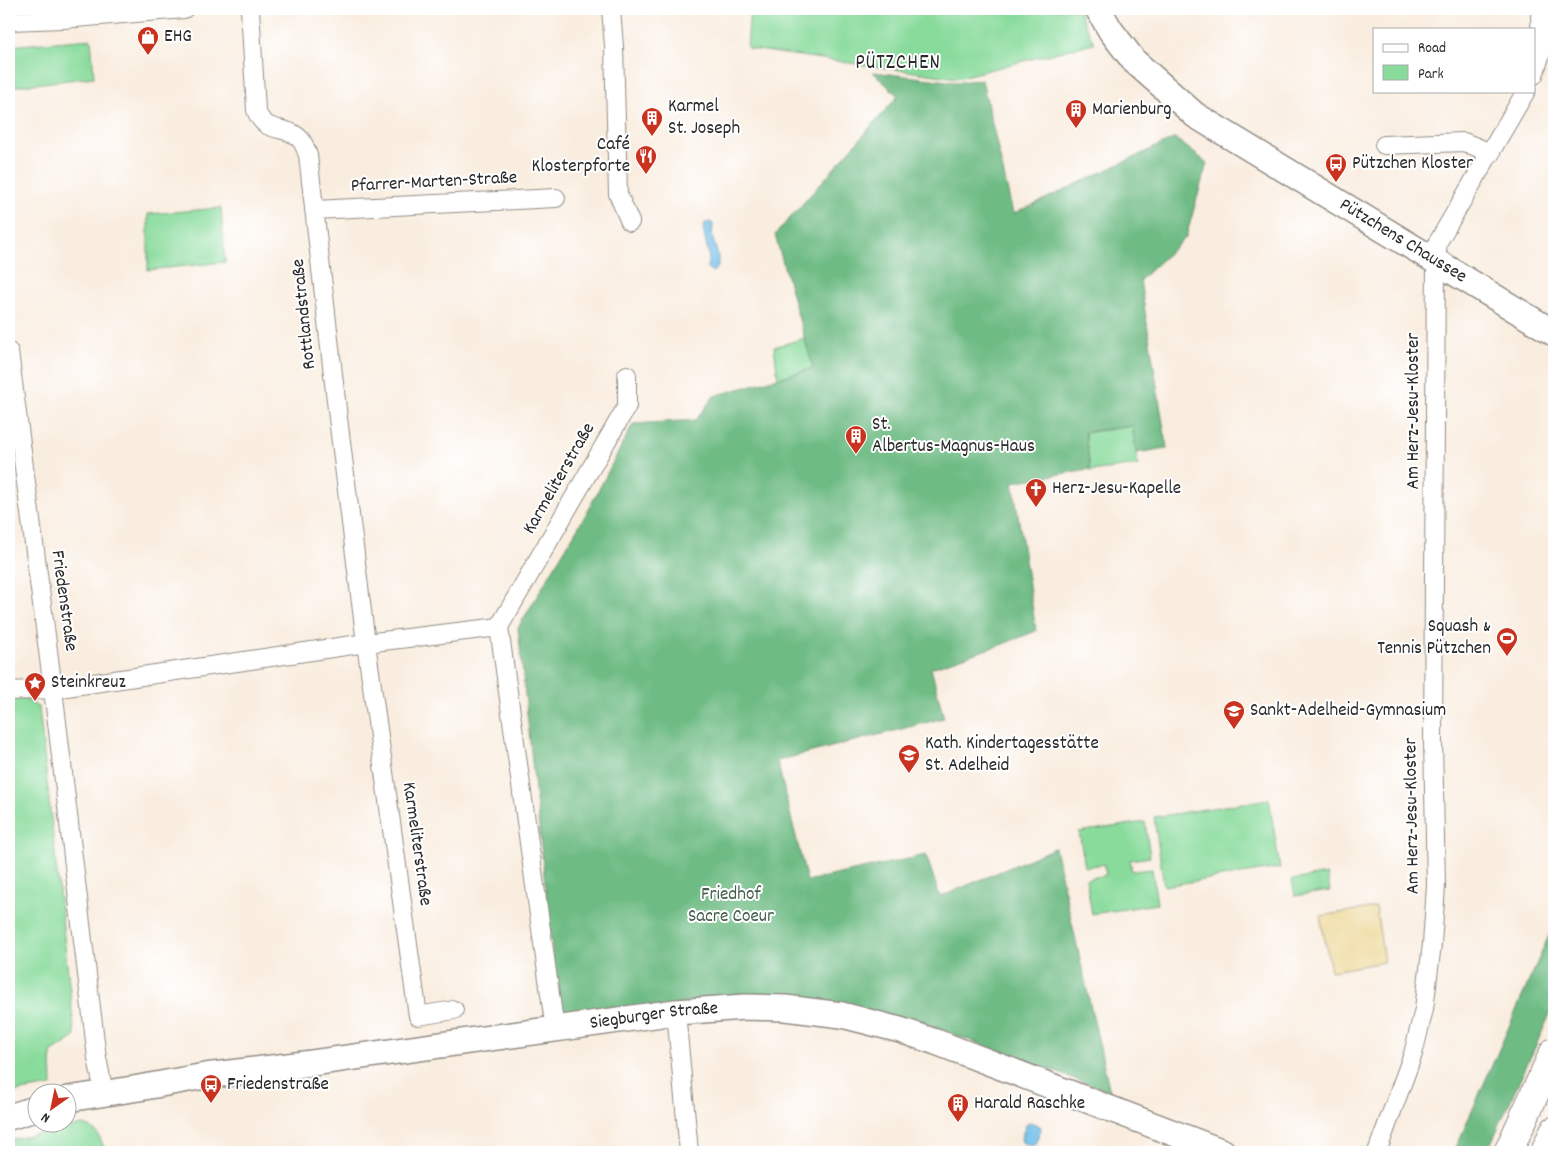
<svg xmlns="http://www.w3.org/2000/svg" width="1563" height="1161" font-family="Dekko,sans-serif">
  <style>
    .green { fill: #89db9c; stroke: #5a8364 }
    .forest { fill: #6ebb84; stroke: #4c7358 }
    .sand { fill: #eeda9e; stroke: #8c8264 }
    .water { fill: #6ebde9; stroke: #4c748a }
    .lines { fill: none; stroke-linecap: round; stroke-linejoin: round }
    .street-casing { stroke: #928c85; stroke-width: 20 }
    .secondary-casing { stroke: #928c85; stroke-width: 28 }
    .highway-casing { stroke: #928c85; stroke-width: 30 }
    .street { stroke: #fff; stroke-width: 18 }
    .secondary { stroke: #fff; stroke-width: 25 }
    .highway { stroke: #fff; stroke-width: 28 }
    .labels { text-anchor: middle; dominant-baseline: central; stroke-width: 4; stroke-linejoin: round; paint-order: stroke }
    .poi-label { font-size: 19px; fill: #2b2b2b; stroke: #fff; text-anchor: start }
    .street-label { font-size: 19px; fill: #2b2b2b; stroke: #fff }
    .park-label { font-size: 19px; fill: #47604d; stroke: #fff }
    .quarter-label { font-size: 21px; letter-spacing: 1px; fill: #2b2b2b; stroke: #fff }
  </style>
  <rect width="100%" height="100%" fill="#fff"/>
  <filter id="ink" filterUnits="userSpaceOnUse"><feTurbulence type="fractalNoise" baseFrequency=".02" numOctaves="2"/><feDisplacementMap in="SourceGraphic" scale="10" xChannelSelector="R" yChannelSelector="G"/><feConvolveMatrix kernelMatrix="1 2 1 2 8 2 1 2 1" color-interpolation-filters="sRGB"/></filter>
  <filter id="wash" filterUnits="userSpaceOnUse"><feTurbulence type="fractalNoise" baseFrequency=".0096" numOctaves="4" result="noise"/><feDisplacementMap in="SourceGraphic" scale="20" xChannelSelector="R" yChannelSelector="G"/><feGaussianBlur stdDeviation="1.12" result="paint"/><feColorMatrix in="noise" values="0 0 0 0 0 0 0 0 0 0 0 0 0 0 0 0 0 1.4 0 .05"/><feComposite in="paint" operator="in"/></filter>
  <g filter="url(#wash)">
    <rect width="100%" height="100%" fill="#f9eddf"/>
    <!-- green -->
    <path class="green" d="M750,9H853L878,12L889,9H1078L1094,43L957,78L750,49L747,47Z
      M91,39L94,77L9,87V46Z
      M221,208L225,262L148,270V214Z
      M805,338L813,368L778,378L774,347Z
      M1133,426L1138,465L1090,471L1085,433Z
      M23,697L39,708L75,1037L51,1053L52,1086L9,1093V698Z
      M1269,799L1280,868L1164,886L1154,817Z
      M1145,822L1150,857L1130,860L1132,871L1152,869L1157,904L1092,914L1086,879L1106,875L1104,864L1085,867L1079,832Z
      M1327,874L1330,891L1295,896L1292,880Z
      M82,1125C96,1126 102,1140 105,1152H9V1140Z"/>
    <!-- forest -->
    <path class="forest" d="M873,72L955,82L982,80L1013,214L1175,138L1207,163L1186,237L1140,280L1167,448L1136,453L1132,426L1085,432L1090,469L1013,482L1036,631L1003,644L931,668L944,718L777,761L807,881L926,855L940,897L1055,848L1110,1092L925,1024L848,1007L559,1017L518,628L586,514L633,424L696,420L714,396L813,368L775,235L898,96Z
      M1554,924V1004L1547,1021L1487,1152H1454Z"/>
    <!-- sand -->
    <path class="sand" d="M1376,907L1384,962L1331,971L1320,916Z"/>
    <!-- water -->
    <path class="water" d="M711,222L713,224L712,236L718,256V267L713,272L707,268L709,256L703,229L705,223Z
      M1030,1122L1040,1126L1041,1129L1035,1144L1031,1146L1022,1142L1021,1138L1027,1123Z"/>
  </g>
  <g filter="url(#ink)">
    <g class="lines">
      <!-- street casing -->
      <g class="street-casing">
        <path id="street" d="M250,9L256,110C265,136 286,123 301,140C304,144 306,150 308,155L338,418L366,643L418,1016L454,1010
          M611,9L614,46L618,194L630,222
          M9,21L63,19L184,9
          M1534,75L1541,53L1540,9
          M1384,145L1464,142L1491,153
          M314,210L556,198
          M9,352L53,689L97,1058L104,1093
          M9,691L53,689L366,643L499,627
          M676,1012L689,1152
          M555,1030L499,627L627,406V375
          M1377,1152L1413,1054L1424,1009L1432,944L1436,886L1433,741L1436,261L1438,242L1526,91"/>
      </g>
      <!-- secondary casing -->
      <g class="secondary-casing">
        <g id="secondary">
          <path id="s1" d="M1098,9L1111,31L1134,61L1195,115L1554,333"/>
          <path id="s2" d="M68,1099L139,1088L205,1076L312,1063L676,1012L745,1007L785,1008L842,1015L900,1030L936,1042L1223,1152"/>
          <path d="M9,1117L38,1108"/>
        </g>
      </g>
      <!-- highway casing -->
      <g class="highway-casing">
        <path id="highway" d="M1508,1152L1554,1052
          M1545,1152L1554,1131"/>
      </g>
      <!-- street -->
      <use href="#street" class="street"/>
      <!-- secondary -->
      <use href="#secondary" class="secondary"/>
      <!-- highway -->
      <use href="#highway" class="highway"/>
    </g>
  </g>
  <!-- icons -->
  <defs>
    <g id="shop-pin" transform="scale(1.125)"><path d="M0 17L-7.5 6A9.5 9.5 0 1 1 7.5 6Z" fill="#c8321e" stroke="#fff"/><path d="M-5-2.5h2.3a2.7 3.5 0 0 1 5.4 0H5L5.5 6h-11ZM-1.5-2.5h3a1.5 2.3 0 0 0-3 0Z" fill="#fff"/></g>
    <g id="building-pin" transform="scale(1.125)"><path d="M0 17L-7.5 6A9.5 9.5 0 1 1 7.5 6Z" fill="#c8321e" stroke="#fff"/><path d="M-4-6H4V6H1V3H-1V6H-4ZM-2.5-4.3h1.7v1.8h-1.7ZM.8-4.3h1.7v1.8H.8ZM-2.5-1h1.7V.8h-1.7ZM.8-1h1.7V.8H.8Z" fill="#fff"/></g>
    <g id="restaurant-pin" transform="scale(1.125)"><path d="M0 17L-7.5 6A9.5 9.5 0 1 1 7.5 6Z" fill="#c8321e" stroke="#fff"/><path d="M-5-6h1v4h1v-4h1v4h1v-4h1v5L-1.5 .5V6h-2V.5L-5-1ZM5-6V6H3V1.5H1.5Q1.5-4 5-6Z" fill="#fff"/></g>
    <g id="bus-pin" transform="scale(1.125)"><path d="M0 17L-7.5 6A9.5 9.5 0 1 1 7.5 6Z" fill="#c8321e" stroke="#fff"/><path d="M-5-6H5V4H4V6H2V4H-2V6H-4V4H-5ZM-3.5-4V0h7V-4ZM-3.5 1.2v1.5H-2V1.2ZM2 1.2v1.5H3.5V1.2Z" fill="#fff"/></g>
    <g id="church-pin" transform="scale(1.125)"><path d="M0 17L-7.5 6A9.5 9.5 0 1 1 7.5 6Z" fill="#c8321e" stroke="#fff"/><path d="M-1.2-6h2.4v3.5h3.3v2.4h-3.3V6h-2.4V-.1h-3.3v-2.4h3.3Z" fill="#fff"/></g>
    <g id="stadium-pin" transform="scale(1.125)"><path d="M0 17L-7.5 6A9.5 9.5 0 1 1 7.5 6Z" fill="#c8321e" stroke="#fff"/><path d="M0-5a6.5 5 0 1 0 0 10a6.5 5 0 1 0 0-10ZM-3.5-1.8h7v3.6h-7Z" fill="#fff"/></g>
    <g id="sight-pin" transform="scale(1.125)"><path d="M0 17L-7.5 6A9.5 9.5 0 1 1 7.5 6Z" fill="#c8321e" stroke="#fff"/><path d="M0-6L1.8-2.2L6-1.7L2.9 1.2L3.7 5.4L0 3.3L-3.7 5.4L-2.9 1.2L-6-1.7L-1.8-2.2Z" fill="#fff"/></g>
    <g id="school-pin" transform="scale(1.125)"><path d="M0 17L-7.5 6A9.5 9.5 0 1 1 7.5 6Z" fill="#c8321e" stroke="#fff"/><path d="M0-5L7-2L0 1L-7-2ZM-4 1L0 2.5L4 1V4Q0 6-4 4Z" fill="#fff"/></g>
  </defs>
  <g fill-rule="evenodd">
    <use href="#shop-pin" x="148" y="37"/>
    <use href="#building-pin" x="1076" y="110"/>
    <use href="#building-pin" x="652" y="118"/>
    <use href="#restaurant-pin" x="646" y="156"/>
    <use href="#bus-pin" x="1336" y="164"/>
    <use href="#building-pin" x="856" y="436"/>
    <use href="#church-pin" x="1036" y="489"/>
    <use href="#stadium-pin" x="1507" y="638"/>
    <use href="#sight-pin" x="35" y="683"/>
    <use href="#school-pin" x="1234" y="711"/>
    <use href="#school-pin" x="909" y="755"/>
    <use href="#bus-pin" x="211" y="1085"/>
    <use href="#building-pin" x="958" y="1104"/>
  </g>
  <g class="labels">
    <!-- poi labels -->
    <g class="poi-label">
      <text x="164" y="37">EHG</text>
      <text x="668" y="107">Karmel<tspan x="668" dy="22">St. Joseph</tspan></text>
      <text x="1092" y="110">Marienburg</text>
      <text x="630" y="145" text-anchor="end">Café<tspan x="630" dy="22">Klosterpforte</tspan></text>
      <text x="1352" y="164">Pützchen Kloster</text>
      <text x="872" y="425">St.<tspan x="872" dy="22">Albertus-Magnus-Haus</tspan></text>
      <text x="1052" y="489">Herz-Jesu-Kapelle</text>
      <text x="1491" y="627" text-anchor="end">Squash &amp;<tspan x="1491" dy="22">Tennis Pützchen</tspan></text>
      <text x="51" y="683">Steinkreuz</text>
      <text x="1250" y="711">Sankt-Adelheid-Gymnasium</text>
      <text x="925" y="744">Kath. Kindertagesstätte<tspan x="925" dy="22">St. Adelheid</tspan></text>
      <text x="227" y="1085">Friedenstraße</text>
      <text x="974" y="1104">Harald Raschke</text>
    </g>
    <!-- street labels -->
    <g class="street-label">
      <text transform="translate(434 183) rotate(-3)">Pfarrer-Marten-Straße</text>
      <text stroke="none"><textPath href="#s1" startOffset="388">Pützchens Chaussee</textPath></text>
      <text transform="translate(305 314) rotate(-96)">Rottlandstraße</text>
      <text transform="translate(1414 411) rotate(-90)">Am Herz-Jesu-Kloster</text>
      <text transform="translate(560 479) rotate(-60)">Karmeliterstraße</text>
      <text transform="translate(63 601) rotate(82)">Friedenstraße</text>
      <text transform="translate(1413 816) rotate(-91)">Am Herz-Jesu-Kloster</text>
      <text transform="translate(416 844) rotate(82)">Karmeliterstraße</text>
      <text stroke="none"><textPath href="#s2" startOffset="592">Siegburger Straße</textPath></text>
    </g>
    <!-- park labels -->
    <g class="park-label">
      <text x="731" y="895">Friedhof<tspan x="731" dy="22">Sacre Coeur</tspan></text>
    </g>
    <!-- quarter labels -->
    <g class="quarter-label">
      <text x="898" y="64">PÜTZCHEN</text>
    </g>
  </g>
  <!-- margin -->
  <rect width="1563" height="1161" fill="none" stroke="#fff" stroke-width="30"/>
  <!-- legend -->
  <rect x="1373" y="28" width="162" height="65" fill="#ffffff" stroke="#aaaaaa"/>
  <rect x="1383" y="44" width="25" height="8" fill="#ffffff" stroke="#aaaaaa"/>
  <text x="1418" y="52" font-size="15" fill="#2b2b2b">Road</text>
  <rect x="1383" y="65" width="25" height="15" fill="#89db9c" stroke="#aaaaaa"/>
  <text x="1418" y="78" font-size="15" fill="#2b2b2b">Park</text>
  <!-- north arrow -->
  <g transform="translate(52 1108) rotate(213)"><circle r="24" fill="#ffffff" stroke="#aaaaaa"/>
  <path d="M0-4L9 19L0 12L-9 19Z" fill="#c8321e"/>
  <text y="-8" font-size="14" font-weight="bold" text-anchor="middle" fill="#2b2b2b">N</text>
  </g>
</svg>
